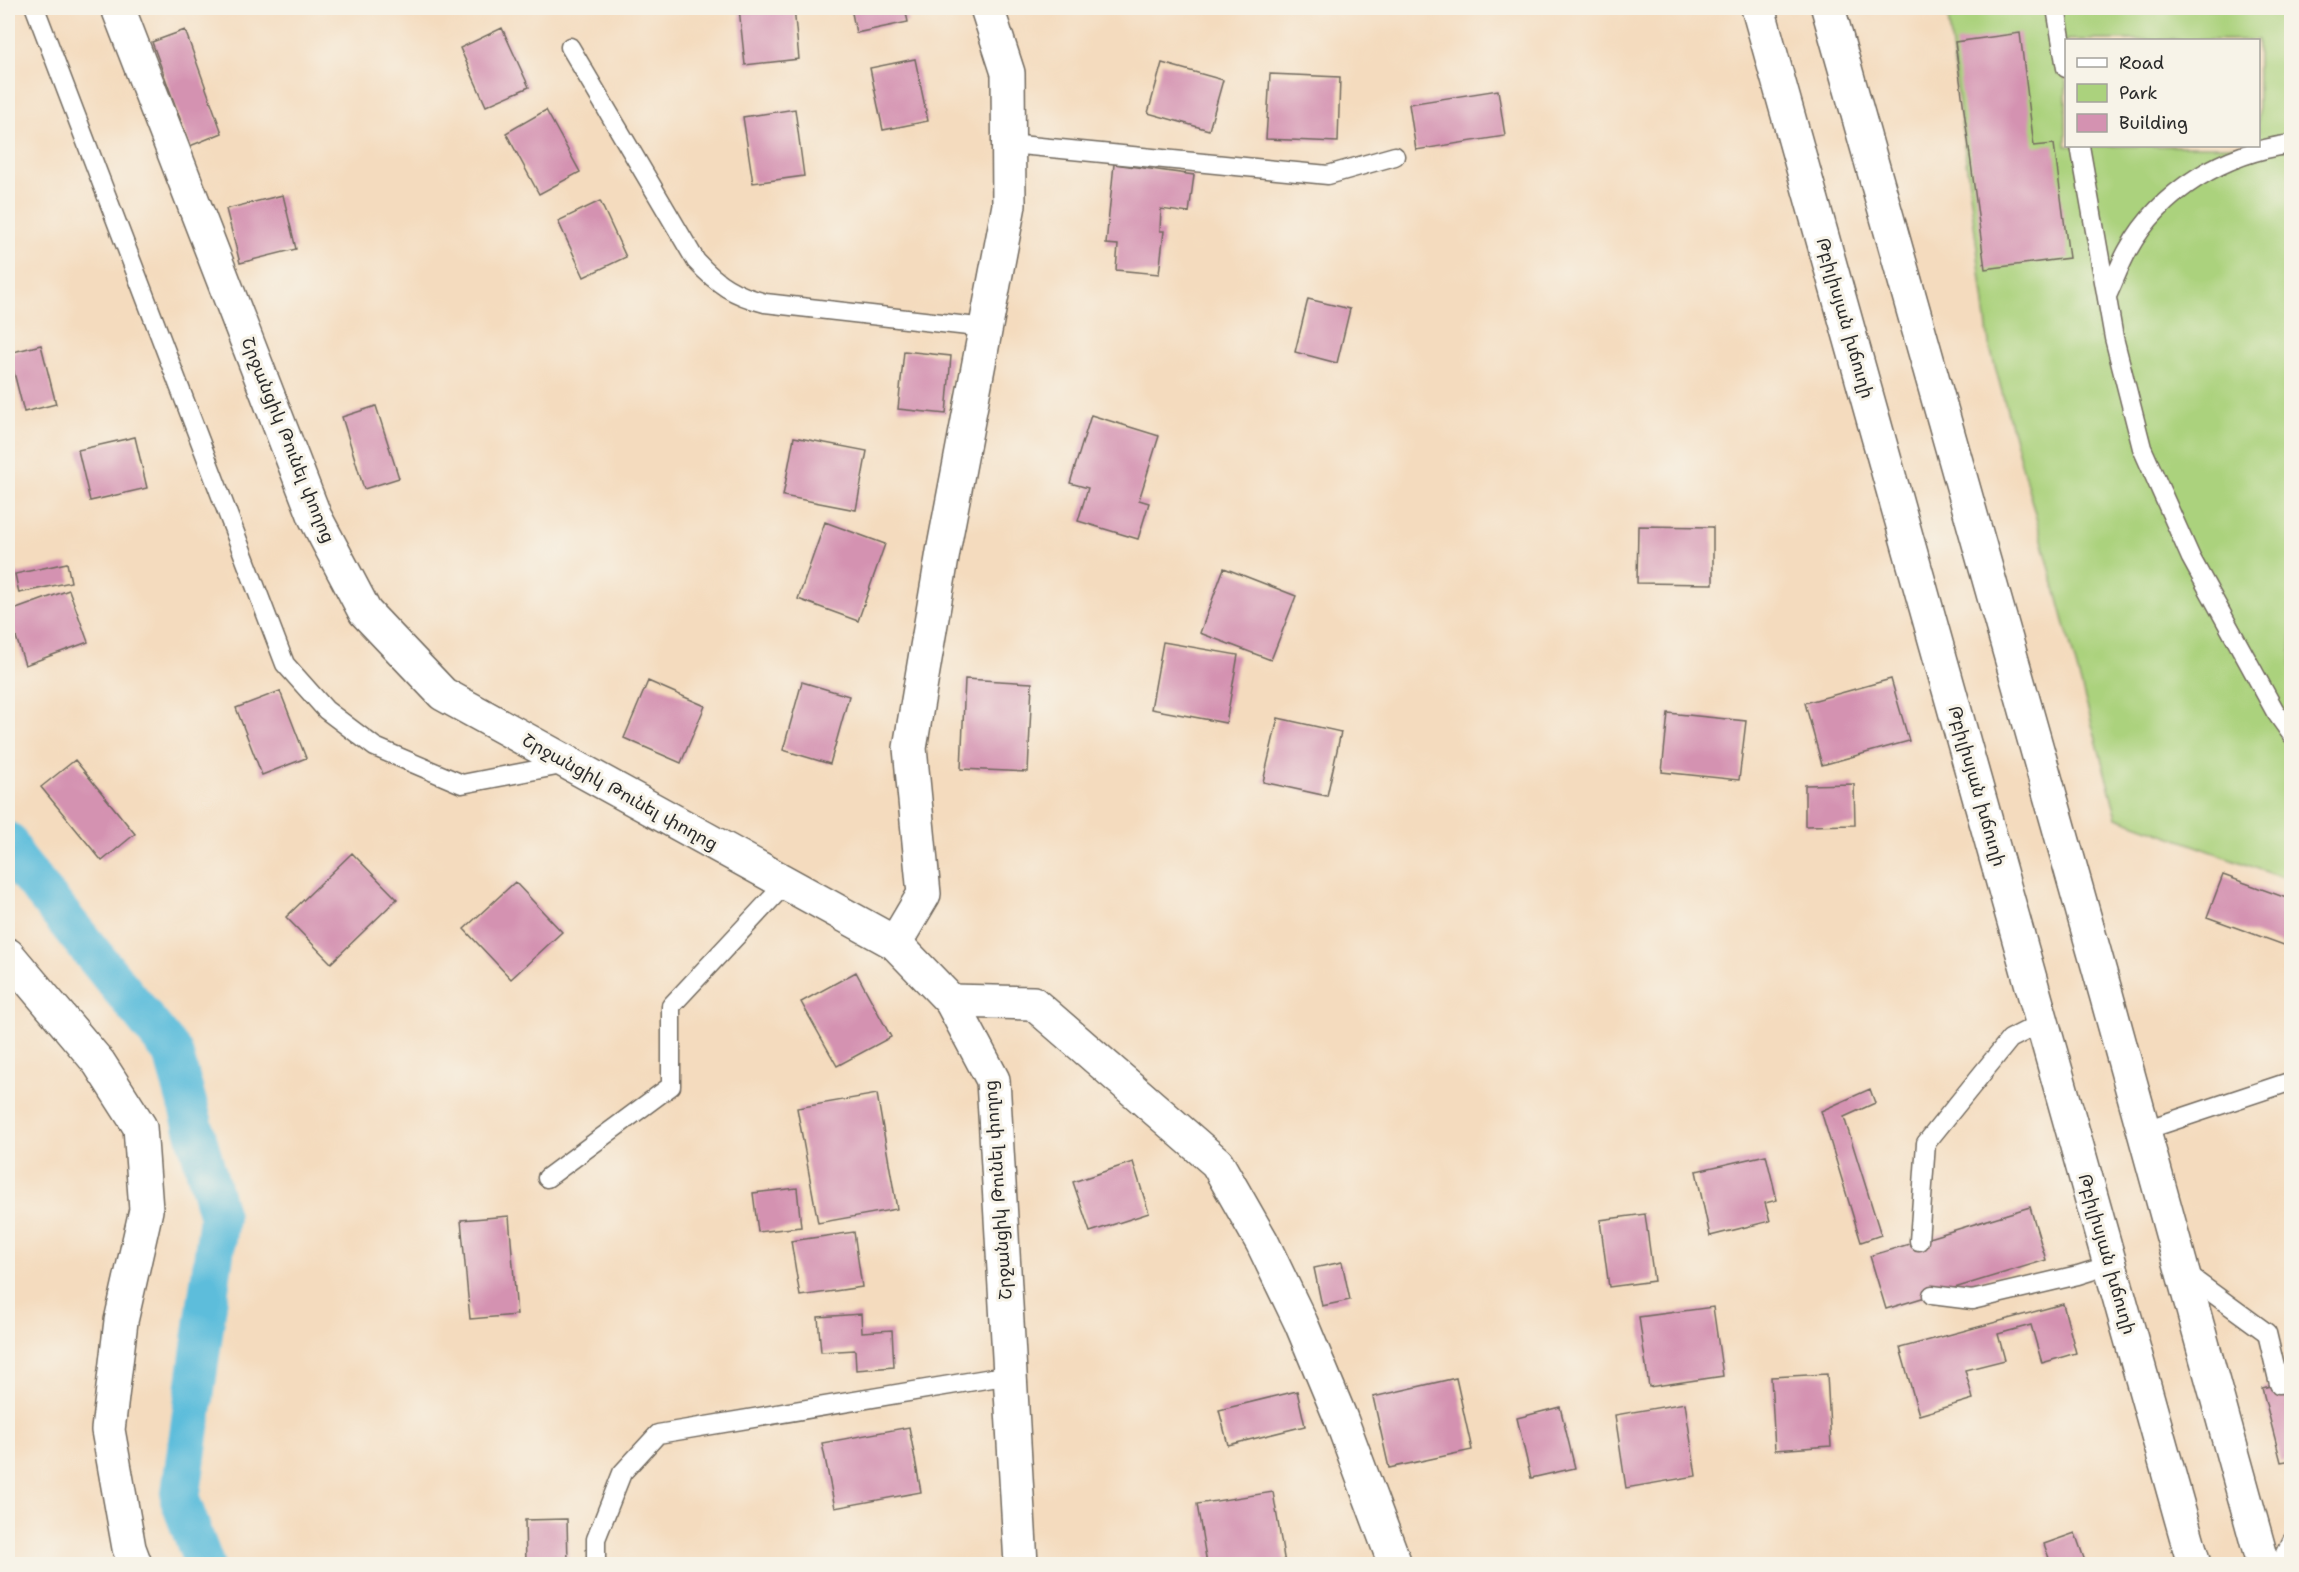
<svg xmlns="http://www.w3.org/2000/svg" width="2299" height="1572" font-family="'Shantell Sans','Noto Sans Armenian',sans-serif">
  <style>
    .green { fill: #abd27d; stroke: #6b7e54; stroke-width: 1.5; fill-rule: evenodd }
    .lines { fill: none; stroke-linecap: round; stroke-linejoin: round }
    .canal { stroke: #5dbddb; stroke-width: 40 }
    .building { fill: #d492b1 }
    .service-casing { stroke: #71695e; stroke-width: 21 }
    .minor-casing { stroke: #71695e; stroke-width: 36 }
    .tertiary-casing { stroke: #71695e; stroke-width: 36 }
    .primary-casing { stroke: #71695e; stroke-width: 36 }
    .service { stroke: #fff; stroke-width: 18 }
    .minor { stroke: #fff; stroke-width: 33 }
    .tertiary { stroke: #fff; stroke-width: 33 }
    .primary { stroke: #fff; stroke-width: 33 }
    .labels { text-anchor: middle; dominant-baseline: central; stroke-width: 6; stroke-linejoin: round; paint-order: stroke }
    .street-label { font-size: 18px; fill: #2b2b2b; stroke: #f7f3e8 }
  </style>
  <rect width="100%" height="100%" fill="#f7f3e8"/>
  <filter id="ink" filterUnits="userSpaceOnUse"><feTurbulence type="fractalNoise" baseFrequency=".0167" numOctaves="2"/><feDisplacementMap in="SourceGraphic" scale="12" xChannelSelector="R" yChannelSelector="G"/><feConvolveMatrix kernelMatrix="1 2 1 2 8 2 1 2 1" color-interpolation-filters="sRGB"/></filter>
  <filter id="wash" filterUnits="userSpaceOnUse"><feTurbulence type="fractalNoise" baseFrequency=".008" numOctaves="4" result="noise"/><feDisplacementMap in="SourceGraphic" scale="24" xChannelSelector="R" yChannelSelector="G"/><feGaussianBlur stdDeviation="1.35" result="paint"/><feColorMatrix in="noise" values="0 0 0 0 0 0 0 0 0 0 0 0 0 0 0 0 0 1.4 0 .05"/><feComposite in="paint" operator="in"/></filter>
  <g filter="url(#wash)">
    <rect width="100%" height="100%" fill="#f4dbbe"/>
    <!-- green -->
    <path class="green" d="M1947,8H2291V881L2117,817L1989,344ZM2066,40H2258V146H2066Z"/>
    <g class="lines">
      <!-- canal -->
      <path class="canal" d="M8,842L16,859L173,1053L219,1217L180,1500L204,1564"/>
    </g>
    <g id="blocks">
      <!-- building -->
      <path class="building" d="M739,8H794L799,59L745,65Z
        M851,8H905L908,22L856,33Z
        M502,28L529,87L486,106L460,48Z
        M185,30L222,133L190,146L152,42Z
        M2020,33L2034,146L2054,144L2069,258L1985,269L1955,42Z
        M915,59L928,121L883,130L870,68Z
        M1162,63L1223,80L1209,130L1148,113Z
        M1270,74L1340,77L1338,142L1266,139Z
        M1498,90L1505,136L1416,150L1409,104Z
        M795,109L804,176L753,183L743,117Z
        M546,110L580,172L539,194L506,133Z
        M1114,164L1194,175L1189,213L1161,209L1160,231H1164L1159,274L1116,270L1118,245L1106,244Z
        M283,195L296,249L240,263L226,209Z
        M600,201L626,257L584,277L558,221Z
        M1308,299L1350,309L1337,363L1295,352Z
        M41,345L56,404L24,412L9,353Z
        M904,351L951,356L946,414L898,409Z
        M376,406L399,478L364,489L342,417Z
        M1091,415L1159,436L1139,500L1149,503L1138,539L1078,521L1088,488L1070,483Z
        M135,437L147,488L90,501L78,450Z
        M794,437L867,451L856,510L783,496Z
        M825,522L885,544L858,621L798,599Z
        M1638,526L1713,527V584L1637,583Z
        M67,563L71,582L19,593L15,574Z
        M1224,568L1296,596L1271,660L1200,633Z
        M69,590L88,642L25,665L8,612Z
        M1163,642L1238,655L1226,723L1151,709Z
        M965,679L1032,683L1028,772L961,769Z
        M1891,679L1909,741L1822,765L1805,703Z
        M648,681L705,706L681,763L624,738Z
        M802,682L849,696L830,764L783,750Z
        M280,691L306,758L262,775L236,708Z
        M1668,713L1746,721L1739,780L1662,772Z
        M1278,718L1341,732L1327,796L1263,782Z
        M75,760L135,834L102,861L41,787Z
        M1854,784L1855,825L1805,826V785Z
        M352,853L397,899L331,963L286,917Z
        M2223,875L2292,900V948L2207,917Z
        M515,882L562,932L511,979L464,929Z
        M856,972L891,1037L837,1066L801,1002Z
        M1870,1089L1875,1103L1844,1117L1881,1235L1861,1242L1821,1111Z
        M877,1094L897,1209L818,1223L797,1108Z
        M1766,1155L1777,1200L1765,1203L1770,1221L1710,1236L1696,1171Z
        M1133,1162L1149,1213L1090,1232L1073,1182Z
        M797,1188L801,1227L758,1232L753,1193Z
        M2030,1207L2046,1260L1886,1309L1870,1256Z
        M1645,1214L1654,1281L1609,1287L1600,1220Z
        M509,1216L517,1315L470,1319L461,1220Z
        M854,1232L862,1287L800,1296L791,1241Z
        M1342,1262L1350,1300L1322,1306L1314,1268Z
        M2063,1304L2076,1353L2042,1363L2031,1325L1998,1334L2005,1360L1965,1370L1973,1399L1919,1415L1900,1348Z
        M1713,1307L1723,1376L1649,1387L1639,1317Z
        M861,1314L862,1332L892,1330L894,1367L856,1370L855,1350L821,1352L818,1317Z
        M1827,1374L1831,1446L1775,1450L1771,1377Z
        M1456,1378L1472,1450L1389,1468L1373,1397Z
        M2292,1381V1460L2281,1462L2262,1388Z
        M1297,1391L1305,1426L1228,1445L1219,1410Z
        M1685,1403L1696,1476L1626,1488L1615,1415Z
        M1560,1407L1575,1468L1531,1478L1517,1418Z
        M909,1427L921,1492L835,1508L822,1443Z
        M1273,1492L1285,1564H1207L1197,1504Z
        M567,1519L568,1564H526L525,1520Z
        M2075,1533L2086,1564H2051L2044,1544Z"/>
    </g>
  </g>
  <g filter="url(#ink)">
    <use href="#blocks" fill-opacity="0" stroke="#71695e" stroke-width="1.5"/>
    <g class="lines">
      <!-- service casing -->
      <g class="service-casing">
        <path id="service" d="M35,8L285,664L326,710L375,747L462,784L567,764
          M2056,8L2066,68
          M570,47L696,261C718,285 734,295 765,303L986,328
          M1009,144L1328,175L1395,156
          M2080,146L2114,338L2142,448L2191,558L2275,711L2292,735
          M2107,296C2114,281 2120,264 2128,250C2161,190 2224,153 2292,144
          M2142,1131L2292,1081
          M547,1178L671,1086V1006L786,883
          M1919,1241L1926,1143L2010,1039L2043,1022
          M2185,1273L2267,1333L2279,1384
          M1932,1295L1972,1300L2078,1275L2110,1265
          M596,1564V1539L622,1473L658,1434L1010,1375
          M2281,1564L2292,1541"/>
      </g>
      <!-- minor casing -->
      <g class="minor-casing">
        <path id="minor" d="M895,943L924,894L910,748L943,552L1009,205L1008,73L987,8
          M8,955L99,1063L140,1127L146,1210L121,1321L108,1430L129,1548L135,1564
          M951,1001L1033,1003L1217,1163L1262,1242L1301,1323L1341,1419L1395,1564"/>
      </g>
      <!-- tertiary casing -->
      <g class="tertiary-casing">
        <path id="tertiary" d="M118,8L315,517L365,612L443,694L895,943L951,1001L993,1080L1021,1564"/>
      </g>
      <!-- primary casing -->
      <g class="primary-casing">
        <path id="primary" d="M1758,8L2194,1564
          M1828,8L2106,994L2263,1564"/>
      </g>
      <!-- service -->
      <use href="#service" class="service"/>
      <!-- minor -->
      <use href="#minor" class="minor"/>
      <!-- tertiary -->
      <use href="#tertiary" class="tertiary"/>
      <!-- primary -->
      <use href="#primary" class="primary"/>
    </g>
  </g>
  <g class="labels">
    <!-- street labels -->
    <g class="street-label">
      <text transform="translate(1845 318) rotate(74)">Թբիլիսյան խճուղի</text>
      <text transform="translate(288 440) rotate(68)">Շրջանցիկ Թունել փողոց</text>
      <text transform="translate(1977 786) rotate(74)">Թբիլիսյան խճուղի</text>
      <text transform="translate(620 792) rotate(29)">Շրջանցիկ Թունել փողոց</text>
      <text transform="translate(998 1190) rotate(-94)">Շրջանցիկ Թունել փողոց</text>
      <text transform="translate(2107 1254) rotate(74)">Թբիլիսյան խճուղի</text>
    </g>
  </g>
  <!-- margin -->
  <rect width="2299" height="1572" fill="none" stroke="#f7f3e8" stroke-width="30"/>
  <!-- legend -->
  <rect x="2065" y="39" width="195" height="108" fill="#f7f3e8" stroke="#a5a39c" stroke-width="1.5"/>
  <rect x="2077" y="58" width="30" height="9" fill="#ffffff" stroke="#a5a39c" stroke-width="1.5"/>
  <text x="2119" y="69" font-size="18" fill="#2b2b2b">Road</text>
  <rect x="2077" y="84" width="30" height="18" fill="#abd27d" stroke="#a5a39c" stroke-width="1.5"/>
  <text x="2119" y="99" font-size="18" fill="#2b2b2b">Park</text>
  <rect x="2077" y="114" width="30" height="18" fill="#d492b1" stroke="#a5a39c" stroke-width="1.5"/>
  <text x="2119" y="129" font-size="18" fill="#2b2b2b">Building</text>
</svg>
